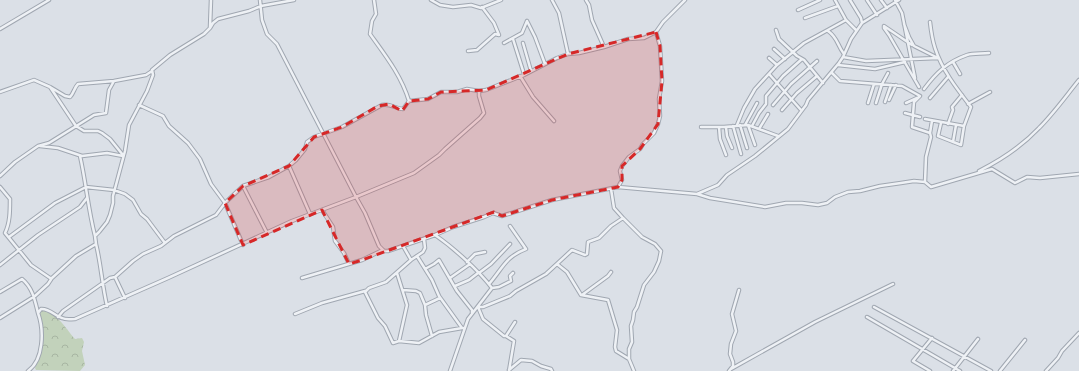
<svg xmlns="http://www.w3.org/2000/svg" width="1079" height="371" font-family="'Asap Condensed',sans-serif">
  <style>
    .forest { fill: url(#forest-crowns) }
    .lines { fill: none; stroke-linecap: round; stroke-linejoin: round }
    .minor-casing { stroke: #a0a7b1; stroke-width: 4.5 }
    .minor { stroke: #eef1f5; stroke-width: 2.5 }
    .marked { fill: #d62828; fill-opacity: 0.2; stroke: #d62828; stroke-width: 3; stroke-dasharray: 8 5; stroke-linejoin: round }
  </style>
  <defs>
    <pattern id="forest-crowns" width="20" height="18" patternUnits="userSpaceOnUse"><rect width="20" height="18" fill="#c2d2bb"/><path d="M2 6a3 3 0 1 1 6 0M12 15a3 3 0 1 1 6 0" fill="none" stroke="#a7b5a2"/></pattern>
  </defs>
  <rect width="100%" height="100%" fill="#dbe0e7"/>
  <!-- forest -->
  <path class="forest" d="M42,310C57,312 66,329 75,339L82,338L84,342L82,351L85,365L80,371L36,370L35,368C44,350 42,333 39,314L40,311Z"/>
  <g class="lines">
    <!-- minor casing -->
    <g class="minor-casing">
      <path id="minor" d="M260,0L262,20L267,34L277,44L356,197L414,173L439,155L445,149L480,118L484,113L479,96V91
        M374,0L376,14L372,21L370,34C385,55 401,75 409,101
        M431,0L440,5L453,7L471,5L481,8L501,0
        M552,0L559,13L568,54
        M586,0L589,5L592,20L604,47
        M835,0L846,20L856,30
        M850,0L861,18L862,23
        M867,0L877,15
        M881,0L887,8
        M895,0L902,13L915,78
        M798,10L820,0
        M805,18L838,6
        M527,21L535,37L545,64
        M930,22C931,31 932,39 935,48C942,70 957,89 971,107L964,126L961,145L938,136L941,123
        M210,27L211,0
        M0,29L49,0
        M776,30L779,39L797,56L804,60L823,83
        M828,31C838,38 837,45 844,54
        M513,39L524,74
        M504,43L522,33L527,21
        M523,43L531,71
        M912,45L884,26V28L889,35L919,87
        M774,49L785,59
        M468,51L477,50L495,34L499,35L494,23L482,7
        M843,57L866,61L938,58L914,46L909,37L904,24
        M769,58L777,65
        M953,62L960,74
        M838,65L875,69L905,62
        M832,73L840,81L902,86L920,96L914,102L912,127L930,133
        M769,74L801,110
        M520,76L533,97L554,121
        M50,87L65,96L70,97C74,93 74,88 78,84L114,81
        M924,89C936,73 947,62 967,55C973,53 982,54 989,53
        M0,92L34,80L50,87L76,126L84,131H98L102,133L110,139L123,155
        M930,98L948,77
        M889,100L896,85
        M885,102L891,85
        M868,103L874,84
        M876,103L882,84L888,73
        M906,103L917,98
        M968,104L990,92
        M773,105L791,84L817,61
        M782,110L797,93L817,76
        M905,113L920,117
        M925,119L964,126
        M948,124L953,110L952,107L962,95
        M737,125L744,108L755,89L777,65L804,43L846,20
        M740,125L747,148
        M745,125L757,103
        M748,125L755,145
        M733,126L741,154
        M752,126L759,113L766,104V96L783,76L802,59
        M701,127H724L748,125L778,136
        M719,127L720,139L726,155
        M726,127L727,136L732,148
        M759,129L768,114
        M953,142L956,125
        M40,146L58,148L82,156L107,153L123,156
        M80,156C86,182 88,209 95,236
        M289,166L310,214
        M979,171C1001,160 1022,146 1039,128C1054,113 1066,96 1079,80
        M0,176L15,162L38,146L49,143L94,115L106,113L109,90L114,81L146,75L152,71
        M925,182L926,157L931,137L930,133L932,121
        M243,186L267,233
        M0,187L10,199C10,211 10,223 5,233L31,265L50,278H52
        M618,187L697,194L718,185L727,175L755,156L788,129L806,105L808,100L839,63L843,57L851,39L862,23L899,0
        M697,194L710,198L765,207L786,203H802L818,205L827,203L835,197L848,192L860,191L880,186L901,183L914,181L925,182L931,187L992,169L1015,183L1027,177L1040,178L1079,174
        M322,210L333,227L335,241L344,253L349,264
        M623,218L642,237L655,244L661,251L659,261L654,272L644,285L637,307L634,312L633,320L631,326L632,342L629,349V359
        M435,235C454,248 478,270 492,288L468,319L450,371
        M9,237L55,203L86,187L114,190L125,194L133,200L141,214L147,219L165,243
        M424,239L425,248L423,252L411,260L386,282L369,288L365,292L378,318L385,326L393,343L399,341L419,343L439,332L462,328
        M96,244C101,264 102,285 107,306
        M243,245L225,203L227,201L243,186L269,177L289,166L296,160L305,149L307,142L314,137L342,127L382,105C391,103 395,109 403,109L409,101L428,99L441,92H457L467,89L479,91L486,90L524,75L557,58L568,54L579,53L604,47L628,39L644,38L656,32
        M403,246L411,260
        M417,256L432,280L439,296L462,328H463
        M467,262L475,254L485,252
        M557,264L567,272L581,295L608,300L617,330L615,347L616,351L629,359L634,371
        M0,265L38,235L80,207L87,198
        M425,269L434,264L439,260L457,291L472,310V313
        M397,273L407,305L399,341
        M479,273L491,264L510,244
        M302,278L362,260L383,250
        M450,278L470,264
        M489,284C503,268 505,257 526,249L510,226
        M455,286L469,280L478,273
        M492,288L499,287L511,281L510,276L513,273
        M403,290L416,291L420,293L425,305L440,298
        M0,292L22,279C33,288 35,301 38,313
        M582,295L608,276L611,272
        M125,298L115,277L133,261L143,254L161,246L174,236L216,215L225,203L211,184L200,159L188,143L169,126L163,116L139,105
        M425,305L426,315L432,336
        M874,307L991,371
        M295,314L322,303L365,291
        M58,317L63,311L110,278L115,277
        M867,317L960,371
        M0,318L35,296L48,284L52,278L76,256L96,244L95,236L99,232L107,222L110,215L113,203V196L125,151L129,125L147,91L153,75L152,70L170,55L204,34L210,28L213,23L218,19L249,11L261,6L294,0
        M515,322L506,336H504L483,319L478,307H483L510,296L516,291L546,274L572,250L585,255L587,254L588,242L599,238L611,226L623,218L614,208L611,189
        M506,336L514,341L509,371
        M731,369L815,322L893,284
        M509,370L521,360L532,361L541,366L551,369L552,371
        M28,371C44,360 44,330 38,313L41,309C49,308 55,316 62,318C66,320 70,319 75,319L168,278L292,221L356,197L365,213L379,246L384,251H388L435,235L453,227L484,217L493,213L502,216L552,200L618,187L622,180L620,171L622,166L629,157L640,149L643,144L654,133L658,124L660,116L659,99L662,81L660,46L656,32L663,22L685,0
        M729,371L733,366V362L730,354L731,344L736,331L732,314L739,290
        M930,371L913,361L932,338
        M953,371L978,339
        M1000,371L1025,340
        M1046,371L1058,358L1062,351L1079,333"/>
    </g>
    <!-- minor -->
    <use href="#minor" class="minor"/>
  </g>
  <!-- marked area -->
  <path class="marked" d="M656,32L660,46L662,81L658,124L640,149L622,166V180L618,187L552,200L502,216L494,212L362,260L349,264L322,210L243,245L225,203L243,186L289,166L314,137L342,127L378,106L389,104L402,111L409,101L428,99L441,92L486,90L568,54Z"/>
</svg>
